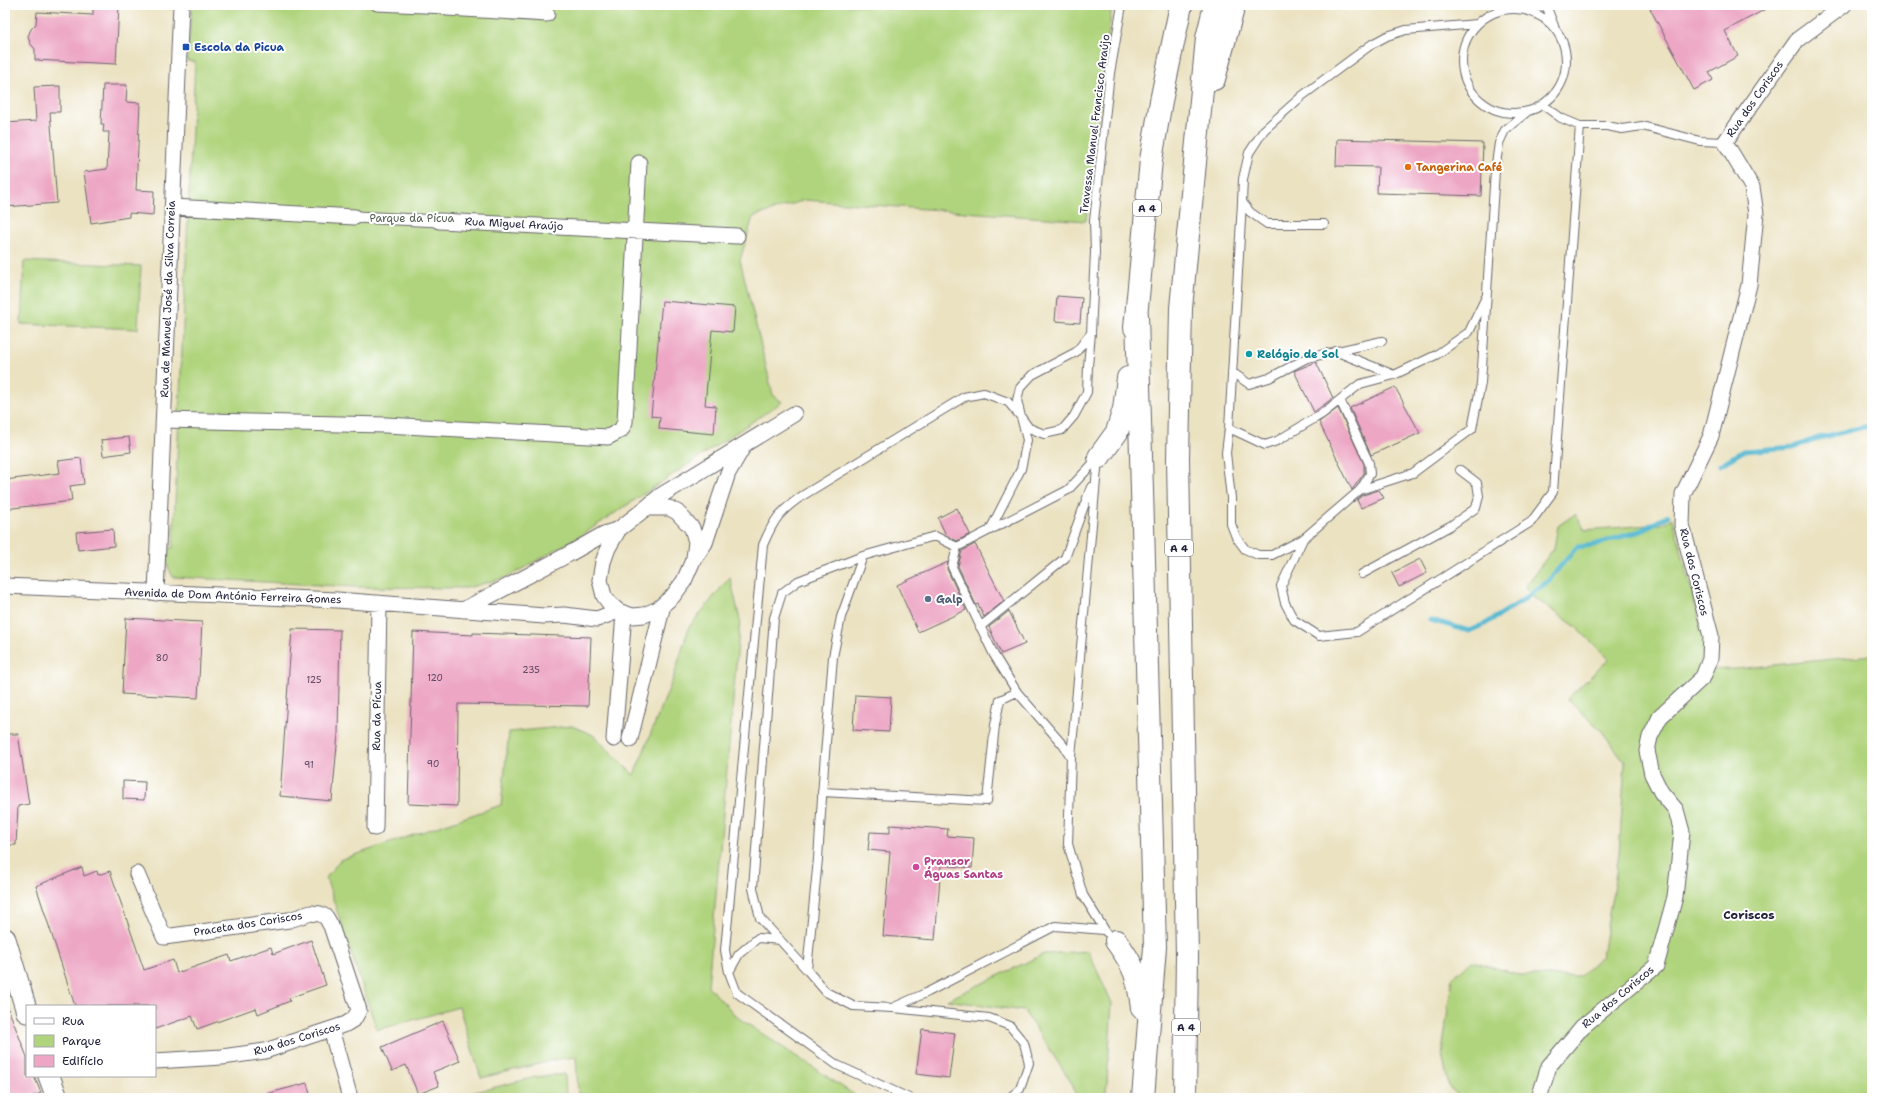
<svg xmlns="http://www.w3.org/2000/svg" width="1877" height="1103" font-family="'Shantell Sans',sans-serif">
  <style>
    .green { fill: #b0d47d; stroke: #697b5c }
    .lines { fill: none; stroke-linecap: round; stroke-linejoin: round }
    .stream { stroke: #52b7d0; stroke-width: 5 }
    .building { fill: #eda6c4 }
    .service-casing { stroke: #68656a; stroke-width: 10 }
    .pedestrian-casing { stroke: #68656a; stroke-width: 13 }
    .minor-casing { stroke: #68656a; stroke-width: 17 }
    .secondary-casing { stroke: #68656a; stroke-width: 23 }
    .motorway-casing { stroke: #68656a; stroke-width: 24 }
    .service { stroke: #fff; stroke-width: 8 }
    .pedestrian { stroke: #fff; stroke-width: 11 }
    .minor { stroke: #fff; stroke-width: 15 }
    .secondary { stroke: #fff; stroke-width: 21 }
    .motorway { stroke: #fff; stroke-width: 22 }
    .transit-dot { fill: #1a4fb4; stroke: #fff; stroke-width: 1.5 }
    .food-dot { fill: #e8710a; stroke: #fff; stroke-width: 1.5 }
    .culture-dot { fill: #0f9aa8; stroke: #fff; stroke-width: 1.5 }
    .service-dot { fill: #5c6f8a; stroke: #fff; stroke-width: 1.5 }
    .hotel-dot { fill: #d1479c; stroke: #fff; stroke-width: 1.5 }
    .labels { text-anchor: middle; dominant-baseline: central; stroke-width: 4; stroke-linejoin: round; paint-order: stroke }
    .number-label { font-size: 9px; fill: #55435d }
    .shield { fill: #fff; stroke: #646476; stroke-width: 1 }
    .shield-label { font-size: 10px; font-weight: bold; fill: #22223b }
    .transit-label { font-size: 11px; font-weight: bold; fill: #164399; stroke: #fff; text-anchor: start }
    .street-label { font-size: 11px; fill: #22223b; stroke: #fff }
    .food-label { font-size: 11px; font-weight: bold; fill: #c56008; stroke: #fff; text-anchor: start }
    .park-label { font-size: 11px; fill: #546052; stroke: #fff }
    .culture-label { font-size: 11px; font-weight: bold; fill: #0d838f; stroke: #fff; text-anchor: start }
    .service-label { font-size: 11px; font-weight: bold; fill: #4e5e75; stroke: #fff; text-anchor: start }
    .hotel-label { font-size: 11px; font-weight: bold; fill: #b23c85; stroke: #fff; text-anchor: start }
    .neighbourhood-label { font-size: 12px; font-weight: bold; fill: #22223b; stroke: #fff }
  </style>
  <rect width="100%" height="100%" fill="#fff"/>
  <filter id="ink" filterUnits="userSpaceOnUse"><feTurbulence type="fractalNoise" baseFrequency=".025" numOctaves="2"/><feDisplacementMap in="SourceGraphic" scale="8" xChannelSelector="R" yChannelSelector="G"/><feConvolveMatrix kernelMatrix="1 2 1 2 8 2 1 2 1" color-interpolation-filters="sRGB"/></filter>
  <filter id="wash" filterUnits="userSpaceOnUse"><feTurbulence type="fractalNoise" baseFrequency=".012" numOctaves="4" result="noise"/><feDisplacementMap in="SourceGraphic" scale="16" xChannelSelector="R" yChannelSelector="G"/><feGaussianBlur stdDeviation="0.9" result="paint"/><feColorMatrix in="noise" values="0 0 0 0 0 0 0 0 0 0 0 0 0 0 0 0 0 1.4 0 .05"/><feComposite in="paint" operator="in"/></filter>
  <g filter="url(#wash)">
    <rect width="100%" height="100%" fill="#ebe2c1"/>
    <!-- green -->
    <path class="green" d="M192,5H1112L1086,221L805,200L753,217L740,260L773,395L782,402L585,533L508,577L467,588L356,587L173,577L167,565V548H173L195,62L187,61Z
      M24,261L141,266L138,329L21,324Z
      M1575,514L1585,530L1662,524L1673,518L1705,643L1699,670L1735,669L1872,655V1098H1461L1449,1087L1442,1054L1452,978L1472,961L1524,976H1580L1602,956L1619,854L1625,762L1601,730L1567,699L1609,659L1575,626L1533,597L1525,587L1554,548L1558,526Z
      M730,577L740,620L708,986L737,1017L859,1098H628L578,1094L576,1057L559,1059L481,1078L459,1007L377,1030L326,878L340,860L501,805L509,732L572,726L593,735L634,775L673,679L689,627Z
      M1088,951L1112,1003L1107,1083L1105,1098H1076L1073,1085L1024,1011L947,1000L1044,954Z
      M565,1074L566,1098H452L536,1077Z"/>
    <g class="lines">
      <!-- stream -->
      <path class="stream" d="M1720,465L1743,451L1794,447L1815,439L1872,425
        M1431,620L1469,631L1485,624L1522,601L1548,581L1577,547L1594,545L1640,531L1668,516"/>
    </g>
    <g id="blocks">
      <!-- building -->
      <path class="building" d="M93,5H119L116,64L35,60V49L30,43L28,36L31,29L36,24L37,12L93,15Z
        M1648,5H1773L1725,31L1738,56L1709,72L1713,80L1694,90Z
        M103,85H127L126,102L140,103L136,190L154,191L153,215L129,213V217L91,223L84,172L107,169L109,132H103L104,124H101Z
        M60,86V112H50L57,203L5,207V123L36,121L34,87Z
        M1337,139L1483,143L1481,196L1377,193L1378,167L1336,166Z
        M1057,296L1082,298L1080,323L1055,321Z
        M662,301L735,307L733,332L712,330L705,405L716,406L714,434L659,429L660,417L651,416Z
        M1316,362L1333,398L1314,412L1294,371Z
        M1395,387L1420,433L1371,455L1350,408Z
        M1338,408L1364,464V473L1352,490L1319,422Z
        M129,437L131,452L103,456L101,440Z
        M81,458L84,484L70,486L72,501L5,509V480L60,473L58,461Z
        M1379,490L1384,498L1361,508L1357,500L1363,495Z
        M957,508L970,534L957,541L946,535L938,518Z
        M113,529L114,546L78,550L76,532Z
        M975,544L1004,601L984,617L978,604L976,605L958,566L962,551Z
        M1420,559L1427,573L1399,587L1392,573Z
        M948,562L947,569L966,610L918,632L897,585Z
        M1009,611L1025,644L1001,654L989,627Z
        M126,618L202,622L198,698L122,694Z
        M292,629L340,630L338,734L332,801L280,796Z
        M413,632L473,635V633L591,637L588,706L458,704L457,806L408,804Z
        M855,695L891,697L889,732L853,730Z
        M5,734H18L29,804L18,806L16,845H5Z
        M123,781L145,782L144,800L123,799Z
        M890,825L948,829L947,836L974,838L972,868L941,865L935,940L883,936L890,852L868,850L870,832L890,833Z
        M82,867L84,876L97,871L98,875L110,871L144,970L173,960L177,973L229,955L231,961L271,947L273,954L311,940L326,985L289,998L290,1001L258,1014L256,1008L197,1029L192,1016L155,1029V1006H75L36,886Z
        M6,1003L27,1057V1076H34L41,1093L29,1098H5Z
        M443,1021L460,1061L433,1072L439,1086L418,1094L406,1065L392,1071L382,1047Z
        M922,1029L955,1033L949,1078L916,1074Z
        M307,1083L311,1098H267L266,1094Z"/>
    </g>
  </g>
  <g filter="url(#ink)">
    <use href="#blocks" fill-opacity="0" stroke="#68656a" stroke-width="1"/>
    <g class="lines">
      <!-- service casing -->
      <g class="service-casing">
        <path id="service" d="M1546,5L1554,26
          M1462 61a52 52 0 1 1 104 0a52 52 0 1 1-104 0Z
          M1543,105L1561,118L1580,126H1607L1622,129L1642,126L1700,141L1725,142
          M1242,202L1229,428L1226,453L1231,498V524L1236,537L1245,549L1258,555H1272L1303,539L1360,490L1370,474L1369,463L1340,400
          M1324,224H1267L1250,212L1242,202L1243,179L1249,153L1264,130L1302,96L1372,44L1387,36L1406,30L1477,24
          M1091,333L1076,352L1032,375L1020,388L1017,400L1021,417L1029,428L1044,434L1062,430L1074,416L1087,392L1088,366L1091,333L1095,252L1094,221L1110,73L1122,5
          M1335,351L1394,375
          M1232,372L1249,384L1269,378L1307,358L1382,341
          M1229,428L1265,445L1277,441L1322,414L1360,384L1394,375L1436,355L1469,332L1486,297
          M1098,458L1071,757L1068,844L1083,895L1106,932
          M1360,490L1413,473L1472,429L1481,383L1495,171L1499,143L1505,130L1527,112
          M1303,539L1281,586L1285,603L1294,620L1319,636L1357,632L1531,522L1553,492L1580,126
          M957,547L935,536L863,556L841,617L833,657L824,767L818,859L807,970L826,992L853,1006L892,1008L928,992L1055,926L1104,930
          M957,547L952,567L994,655L1017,692L1063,745L1071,757
          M957,547L1068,490L1098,458
          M1362,574L1450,526L1476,508L1479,496L1477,483L1460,470
          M980,627L1065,558L1091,487
          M822,792L987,801L995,725L1000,700L1017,692
          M807,970L760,918L753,888L774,618L782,593L798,581L863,556
          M729,972L739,954L758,938L780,940
          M893,1008L989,1018L1010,1026L1024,1043L1029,1063L1020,1089L1009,1098
          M909,1098L837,1065L737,993L729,972L725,950L763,545C774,519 779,512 802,496L964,397L984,393L1008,402L1021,417L1027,440L1021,469L990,530"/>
      </g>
      <!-- pedestrian casing -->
      <g class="pedestrian-casing">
        <path id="pedestrian" d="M377,5L447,8
          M355,217L439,221"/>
      </g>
      <!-- minor casing -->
      <g class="minor-casing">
        <path id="minor" d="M447,8L547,14
          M172,207L355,217
          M439,221L737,236
          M164,420L386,425L608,437L621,430L625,422L639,163
          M646,508L660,496L794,414
          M696,556L705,543L728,473L743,447
          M5,586L337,600L544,616L564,615L597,619L618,611L633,616L644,615L658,609L673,596L684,581L694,558L696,542L692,528L677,512L669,508H646L619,529L608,548L603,562L600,580L604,596L610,604L618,611
          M156,593L181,5
          M463,610L569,554L604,534L619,529
          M614,739L624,614
          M630,739L663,605
          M375,828L379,603
          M137,874L164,937L289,920L311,913L320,914L326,917L331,926L359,1010L354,1019L346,1024L265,1051L222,1057L155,1061
          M331,1029L350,1098
          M1539,1098L1549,1066L1582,1027L1656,966L1675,897L1682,832L1676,810L1661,792L1652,774L1647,751L1650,737L1660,717L1703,677L1710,659L1711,636L1682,525L1683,494L1711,436L1749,285L1756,214L1752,187L1725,142L1797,40L1844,5"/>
      </g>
      <!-- secondary casing -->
      <g class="secondary-casing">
        <path id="secondary" d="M5,939L27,1012
          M49,1076L57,1098"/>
      </g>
      <!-- motorway casing -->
      <g class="motorway-casing">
        <path id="motorway" d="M1214,79L1234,5
          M1137,315L1155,947L1143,1098
          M1135,328L1151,160L1161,101L1181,5
          M1099,457L1117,432L1124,409L1128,378
          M1116,941C1135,967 1138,977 1142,1008
          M1185,1098L1187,956L1178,459L1181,308L1207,38L1215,5"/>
      </g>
      <!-- service -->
      <use href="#service" class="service"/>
      <!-- pedestrian -->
      <use href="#pedestrian" class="pedestrian"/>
      <!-- minor -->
      <use href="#minor" class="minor"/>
      <!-- secondary -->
      <use href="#secondary" class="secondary"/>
      <!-- motorway -->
      <use href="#motorway" class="motorway"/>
    </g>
  </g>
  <!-- markers -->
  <rect class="transit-dot" x="182" y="43" width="8" height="8" rx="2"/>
  <circle class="food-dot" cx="1408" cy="167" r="4"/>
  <circle class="culture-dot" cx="1249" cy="354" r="4"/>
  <circle class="service-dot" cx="928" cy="599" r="4"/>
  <circle class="hotel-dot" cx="916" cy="867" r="4"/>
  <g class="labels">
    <!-- number labels -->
    <g class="number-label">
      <text x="162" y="658">80</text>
      <text x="531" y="670">235</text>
      <text x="435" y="678">120</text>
      <text x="314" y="680">125</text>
      <text x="433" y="764">90</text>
      <text x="309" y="765">91</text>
    </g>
    <!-- shield labels -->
    <g class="shield">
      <rect x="1133" y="200" width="28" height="16" rx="3"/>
      <rect x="1165" y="540" width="28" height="16" rx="3"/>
      <rect x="1172" y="1019" width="28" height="16" rx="3"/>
    </g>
    <g class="shield-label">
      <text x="1147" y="208">A 4</text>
      <text x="1179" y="548">A 4</text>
      <text x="1186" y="1027">A 4</text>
    </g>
    <!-- transit labels -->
    <g class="transit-label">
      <text x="194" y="47">Escola da Picua</text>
    </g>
    <!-- street labels -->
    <g class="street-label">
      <text transform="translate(1755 99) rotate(-55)">Rua dos Coriscos</text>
      <text transform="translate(1095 124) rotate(-83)">Travessa Manuel Francisco Araújo</text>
      <text transform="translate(514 224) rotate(3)">Rua Miguel Araújo</text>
      <text transform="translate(168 299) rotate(-88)">Rua de Manuel José da Silva Correia</text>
      <text transform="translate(1694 572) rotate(76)">Rua dos Coriscos</text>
      <text transform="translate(233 596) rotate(2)">Avenida de Dom António Ferreira Gomes</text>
      <text transform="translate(377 716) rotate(-89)">Rua da Pícua</text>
      <text transform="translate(248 924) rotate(-9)">Praceta dos Coriscos</text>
      <text transform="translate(1618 997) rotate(-40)">Rua dos Coriscos</text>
      <text transform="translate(297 1039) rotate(-17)">Rua dos Coriscos</text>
    </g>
    <!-- food labels -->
    <g class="food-label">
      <text x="1416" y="167">Tangerina Café</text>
    </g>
    <!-- park labels -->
    <g class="park-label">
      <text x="412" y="218">Parque da Pícua</text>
    </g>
    <!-- culture labels -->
    <g class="culture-label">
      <text x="1257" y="354">Relógio de Sol</text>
    </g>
    <!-- service labels -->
    <g class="service-label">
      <text x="936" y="599">Galp</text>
    </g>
    <!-- hotel labels -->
    <g class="hotel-label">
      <text x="924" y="861">Pransor<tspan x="924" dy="13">Águas Santas</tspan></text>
    </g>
    <!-- neighbourhood labels -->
    <g class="neighbourhood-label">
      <text x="1749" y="915">Coriscos</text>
    </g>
  </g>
  <!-- margin -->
  <rect width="1877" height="1103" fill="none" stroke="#fff" stroke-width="20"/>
  <!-- legend -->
  <rect x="26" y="1005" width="130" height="72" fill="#ffffff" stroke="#a7a7b1"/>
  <rect x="34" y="1018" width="20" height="6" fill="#ffffff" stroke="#a7a7b1"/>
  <text x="62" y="1025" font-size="12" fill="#22223b">Rua</text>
  <rect x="34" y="1035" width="20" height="12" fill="#b0d47d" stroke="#a7a7b1"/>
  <text x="62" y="1045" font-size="12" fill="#22223b">Parque</text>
  <rect x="34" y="1055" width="20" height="12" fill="#eda6c4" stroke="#a7a7b1"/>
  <text x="62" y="1065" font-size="12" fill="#22223b">Edifício</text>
</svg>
